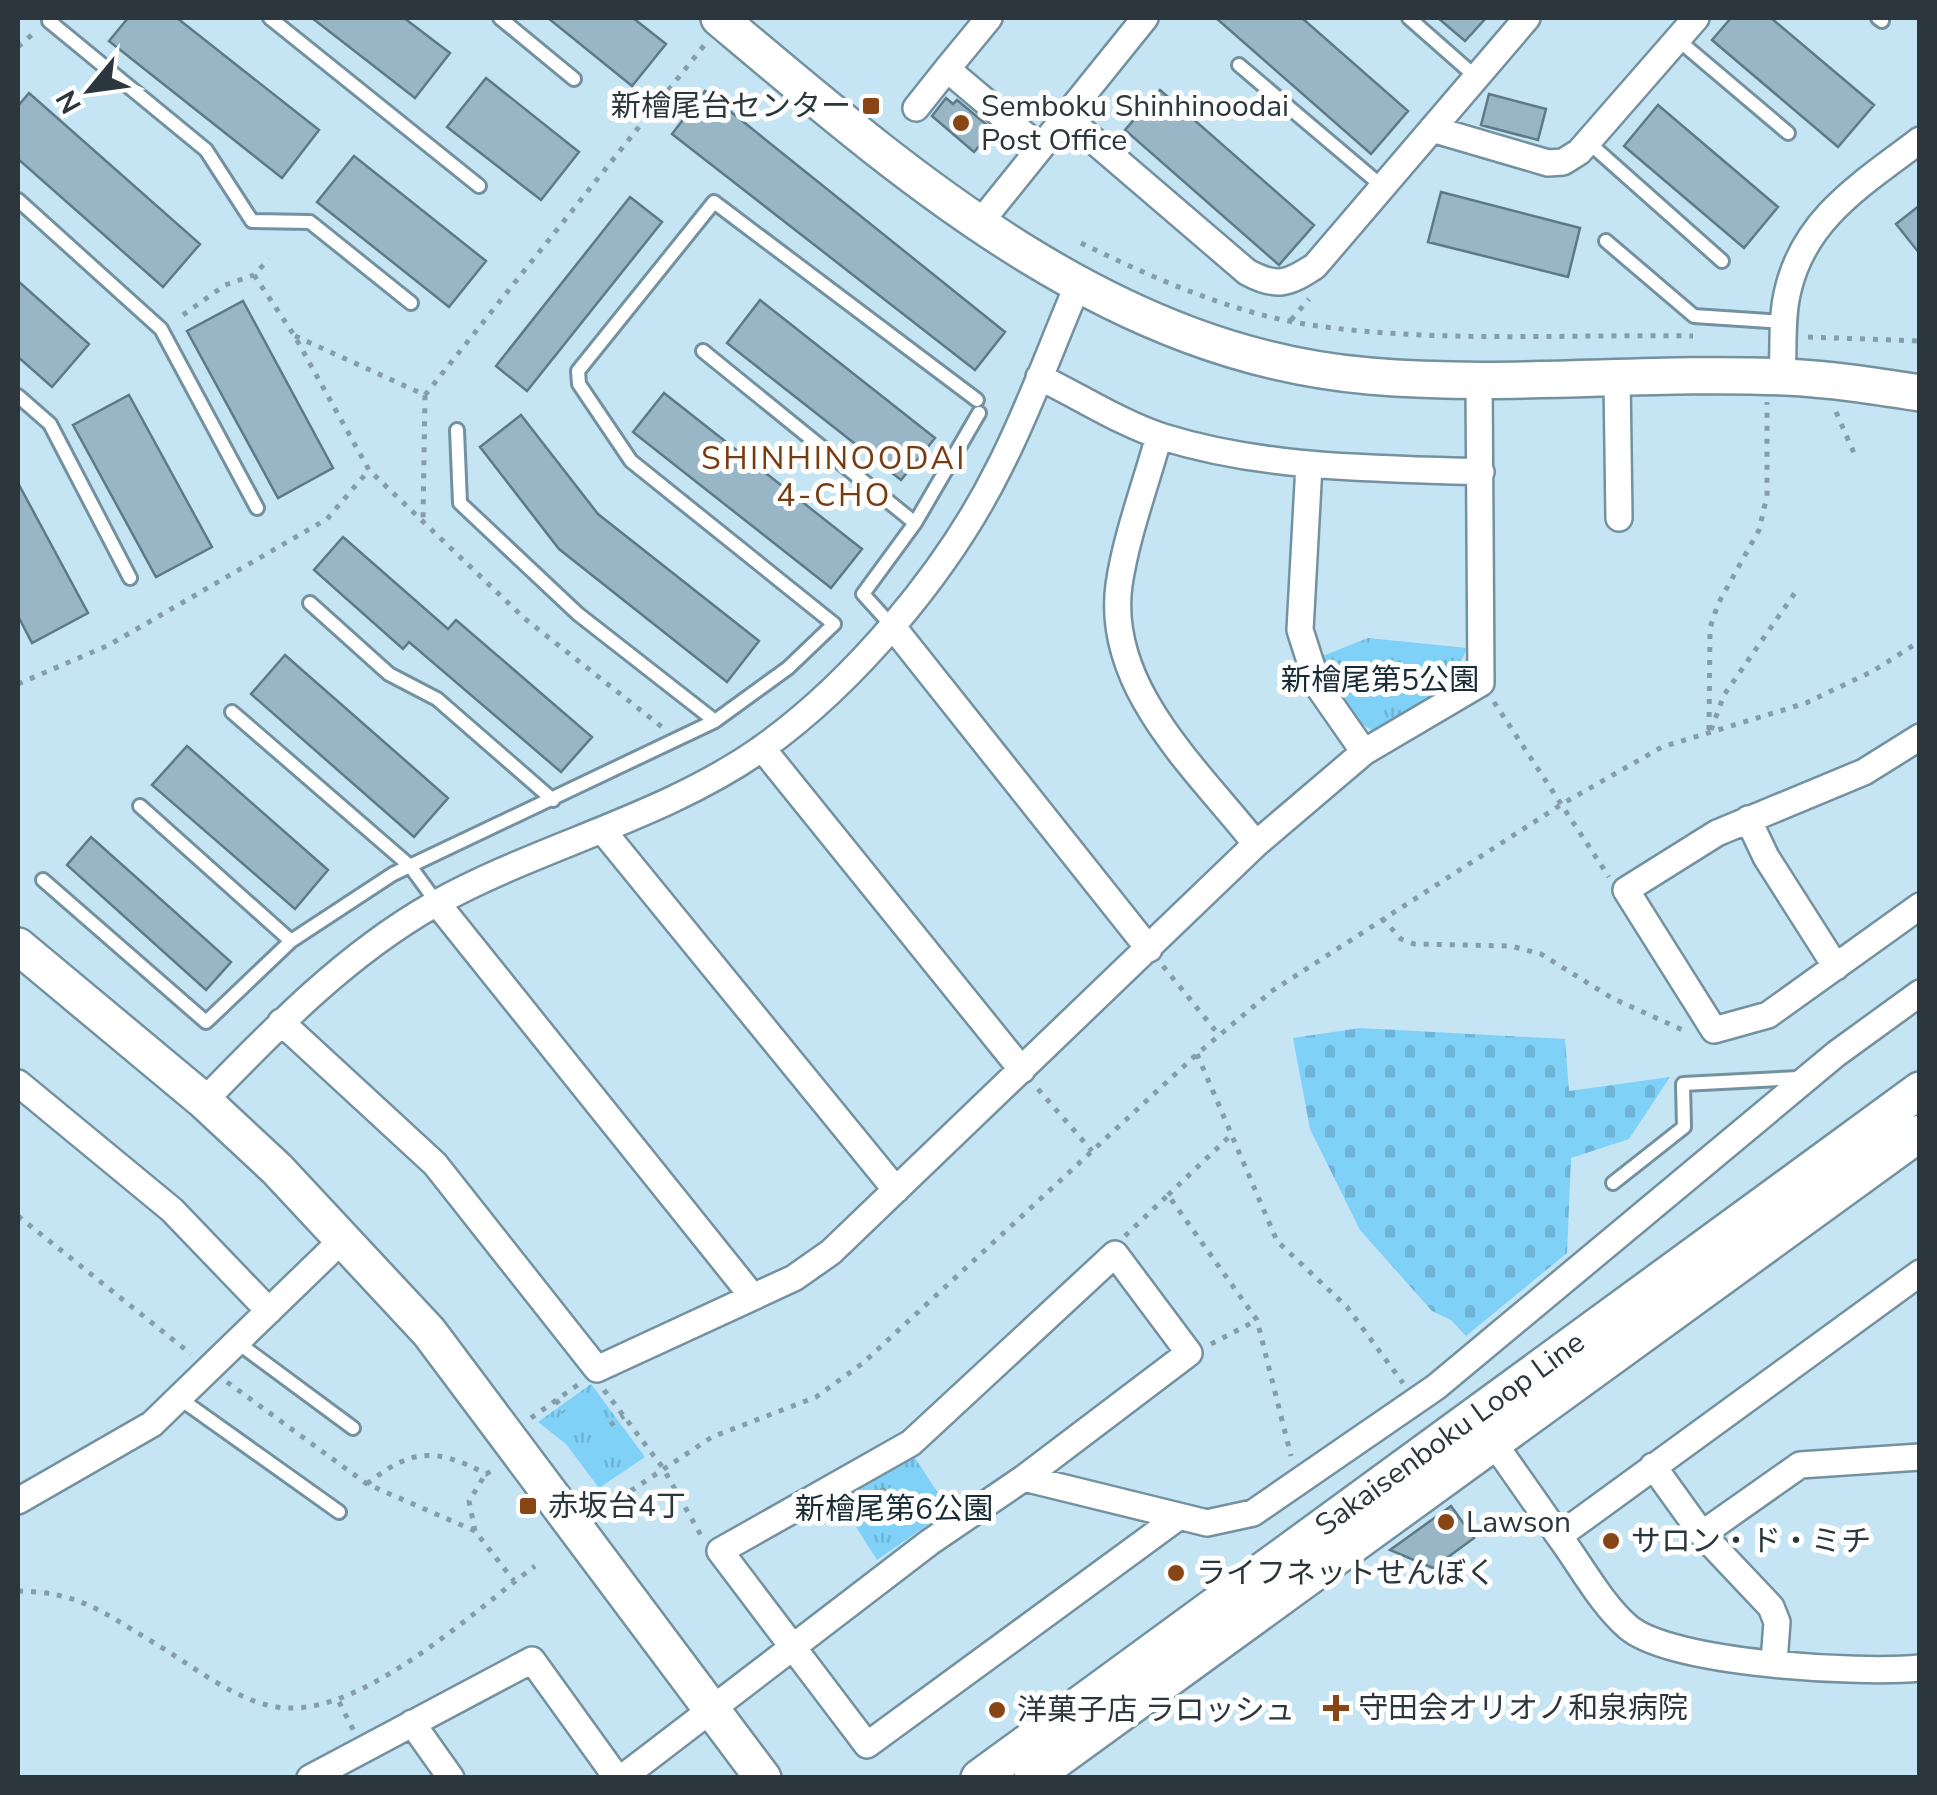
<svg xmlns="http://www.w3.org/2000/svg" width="1937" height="1795" font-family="'Nunito Sans','Noto Sans JP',sans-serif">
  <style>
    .cemetery { fill: url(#cemetery-stones) }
    .park { fill: url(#park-tufts) }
    .building { fill: #98b6c6; stroke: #5e7a88; stroke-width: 2.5 }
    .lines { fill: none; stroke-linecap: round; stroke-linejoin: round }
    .lane-casing { stroke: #7491a0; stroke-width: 18 }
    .street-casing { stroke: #7491a0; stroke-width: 30 }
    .secondary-casing { stroke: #7491a0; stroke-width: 40 }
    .path { stroke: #869eaa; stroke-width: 5; stroke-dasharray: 5 8; stroke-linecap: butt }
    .lane { stroke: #fff; stroke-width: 12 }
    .street { stroke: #fff; stroke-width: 25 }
    .secondary { stroke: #fff; stroke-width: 35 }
    .poi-dot { fill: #884515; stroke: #fff; stroke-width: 4 }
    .labels { text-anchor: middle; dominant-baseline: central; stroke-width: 10; stroke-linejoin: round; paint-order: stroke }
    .poi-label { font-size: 30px; fill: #2b373d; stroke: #fff; text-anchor: start }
    .park-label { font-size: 30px; fill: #182c36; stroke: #fff }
    .street-label { font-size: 30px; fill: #2b373d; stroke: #fff }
    .neighbourhood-label { font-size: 32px; letter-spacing: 2.5px; fill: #793c11; stroke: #fff }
  </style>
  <defs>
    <pattern id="cemetery-stones" width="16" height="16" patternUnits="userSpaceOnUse" patternTransform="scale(2.5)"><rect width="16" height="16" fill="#7fd1f8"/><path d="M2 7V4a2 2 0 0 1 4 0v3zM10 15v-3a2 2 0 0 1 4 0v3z" fill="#6eb4d6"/></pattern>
    <pattern id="park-tufts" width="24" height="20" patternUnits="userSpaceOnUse" patternTransform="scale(2.5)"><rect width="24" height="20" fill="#7fd1f8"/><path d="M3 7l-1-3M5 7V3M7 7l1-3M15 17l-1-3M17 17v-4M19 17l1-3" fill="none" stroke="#6eb4d6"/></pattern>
  </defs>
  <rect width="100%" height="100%" fill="#c5e4f4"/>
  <!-- cemetery -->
  <path class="cemetery" d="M1360,1028L1565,1039L1569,1091L1670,1077L1629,1139L1571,1158L1567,1253L1466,1336L1451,1320L1432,1311L1360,1230L1310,1129L1293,1038Z"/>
  <!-- park -->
  <path class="park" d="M1368,638L1467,648C1453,685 1413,726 1372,730L1359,723L1320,657Z
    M591,1384L645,1457L599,1488L566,1444L538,1422Z
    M915,1458L949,1510L877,1560L839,1500Z"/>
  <!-- building -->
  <path class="building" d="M128,18H177L319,130L282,178L109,41Z
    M312,18H404L450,53L415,98Z
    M548,18H633L666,44L632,86Z
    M1216,18H1302L1408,111L1371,154Z
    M1438,18H1486L1465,41Z
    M1731,18H1771L1874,105L1838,147L1712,40Z
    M486,78L579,152L541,200L447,127Z
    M1160,90L1314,225L1279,265L1125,130Z
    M705,91L1005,332L975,370L672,134Z
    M29,93L200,244L163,287L18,159V106Z
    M1489,94L1546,109L1538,140L1481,125Z
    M946,98L953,104L957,100L993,130L974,152L932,116Z
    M1658,105L1778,207L1744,248L1624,146Z
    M354,156L486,261L449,307L317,202Z
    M1441,192L1580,228L1568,277L1428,242Z
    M630,197L662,222L527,391L496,366Z
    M1920,205V254L1896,224Z
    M18,281L89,344L52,387L18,357Z
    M760,300L935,438L901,480L727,343Z
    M243,301L333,468L278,498L187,331Z
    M664,393L862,549L831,588L633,432Z
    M129,395L212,547L156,577L73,425Z
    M521,415L598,514L759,641L727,682L559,549L480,447Z
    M18,483L88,613L32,643L18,616Z
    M343,537L448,629L456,620L592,737L561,772L409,642L403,649L314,570Z
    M285,655L448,798L414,837L251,694Z
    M187,746L328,870L295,909L152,785Z
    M91,837L231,962L206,990L67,865Z
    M1451,1506L1474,1538L1433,1568L1390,1550Z"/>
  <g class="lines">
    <!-- lane casing -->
    <g class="lane-casing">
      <path id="lane" d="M53,18L49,21L206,150L252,221L310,222L411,303
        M270,18L479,186
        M500,18L574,79
        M1409,18L1476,77
        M1878,18L1882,21
        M1677,39L1788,133
        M1239,65L1383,187
        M1588,142L1722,261
        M18,200L161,329L257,508
        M1606,241L1694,316L1785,322
        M703,351L915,523
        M18,396L50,424L130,578
        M457,430L460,503L578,614L715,721
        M310,603L389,674L437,699L553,800
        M893,627L863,594L915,523L979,413
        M232,712L410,866L437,903
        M140,806L291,941
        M43,880L206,1022L291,941L393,874L715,721L788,668L834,624L631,461L579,384L578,371L714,202L977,400
        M1613,1183L1684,1127L1683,1084L1799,1078
        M238,1343L353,1428
        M179,1398L339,1512"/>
    </g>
    <!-- street casing -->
    <g class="street-casing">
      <path id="street" d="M989,18L947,69L1038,146
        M916,108L947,69
        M1065,116L1247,272C1276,288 1288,284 1315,266L1527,18
        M1432,129L1548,163L1563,162L1579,152L1696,18
        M979,224L1145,18
        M1039,377C1079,396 1120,423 1163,437C1266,469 1374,468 1481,472
        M1782,377C1784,349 1781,317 1788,290C1805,217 1864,183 1920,140
        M1617,378L1619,518
        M1159,436C1146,484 1126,536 1119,585C1105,688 1198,770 1256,844
        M1309,465L1300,630L1318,686L1364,752
        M893,627L1149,949
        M1920,737L1864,772L1717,833L1626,890L1714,1030L1768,1015L1920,906
        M762,748L1022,1070
        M1748,819L1766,857L1836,967
        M603,831L896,1190
        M437,903L753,1297
        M281,1022L435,1164L597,1369L794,1278L831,1252L1256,844L1364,752L1481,683L1479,379
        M18,1083L172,1210L269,1311
        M204,1101C274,1029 344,956 433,905C538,846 661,819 761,749C854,683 948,571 999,468C1029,410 1051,347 1077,287
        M1484,1429L1559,1536L1920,1273
        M1653,1466L1702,1534L1800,1465L1920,1457
        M1024,1478L1189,1353L1115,1254L911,1443L720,1551L867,1745L1177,1518
        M18,1501L152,1424L344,1238
        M1702,1534L1771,1607L1777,1622L1774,1662
        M1559,1536C1580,1564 1601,1604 1628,1627C1671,1664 1861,1674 1920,1668
        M412,1723L451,1778
        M310,1778L532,1660L617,1778
        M622,1778L930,1542L1024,1478L1207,1523L1253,1513L1436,1387L1836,1054L1920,993"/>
    </g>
    <!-- secondary casing -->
    <g class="secondary-casing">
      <path id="secondary" d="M719,18C909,178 1110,354 1369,376C1507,388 1646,371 1785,377C1830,379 1875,386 1920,393
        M18,946L204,1101L277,1169L429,1332L763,1778
        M979,1778L1920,1090
        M1032,1778L1920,1133"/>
    </g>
    <!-- path -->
    <path class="path" d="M18,47L35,32
      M1081,243C1155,279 1236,315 1318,326C1441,343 1569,334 1693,336
      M254,275L294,335L369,470L524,618L662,727
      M183,315L225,285L254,275L269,259
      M1291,320L1309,299
      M295,336L425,395L423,519
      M1808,337L1920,341
      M425,395L706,43
      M1836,412L1854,453
      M18,684L109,645L327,519L369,470
      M1494,702L1609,877
      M1709,730L1710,628L1718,604L1759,530L1767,496V402
      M1711,730L1724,695L1799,587
      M1382,918L1401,939L1414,944L1511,946L1541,954L1612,998L1687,1032
      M1163,966L1219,1035
      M1197,1054L1277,1241L1347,1307L1403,1383
      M1038,1089L1092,1151
      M1168,1195L1231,1135
      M18,1216L191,1354
      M1125,1236L1168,1195L1257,1320L1291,1456
      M1211,1344L1257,1320
      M227,1382L367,1484L475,1531L514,1581
      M604,1390L663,1468L703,1539
      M556,1400L564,1412
      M531,1418L579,1384
      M610,1425L624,1416
      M367,1484C410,1449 436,1447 486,1474L495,1469
      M881,1488L915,1523
      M620,1498L712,1437L816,1397L863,1363L1197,1054L1272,991L1562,804L1662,747L1806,703L1873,671L1920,641
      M475,1531L469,1501L485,1475
      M18,1591C78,1592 101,1611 151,1641C191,1664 240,1706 287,1708C366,1712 473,1612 535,1566
      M339,1702L354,1731"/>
    <!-- lane -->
    <use href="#lane" class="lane"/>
    <!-- street -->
    <use href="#street" class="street"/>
    <!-- secondary -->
    <use href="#secondary" class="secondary"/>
  </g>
  <!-- markers -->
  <g class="poi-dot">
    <rect x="861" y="96" width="20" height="20" rx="5"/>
    <circle cx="961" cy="123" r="10"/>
    <rect x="518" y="1496" width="20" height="20" rx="5"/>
    <circle cx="1446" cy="1522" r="10"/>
    <circle cx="1611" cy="1541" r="10"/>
    <circle cx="1176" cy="1573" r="10"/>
    <path d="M1331 1693h10v10h10v10h-10v10h-10v-10h-10v-10h10z"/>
    <circle cx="997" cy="1710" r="10"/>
  </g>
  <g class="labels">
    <!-- poi labels -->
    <g class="poi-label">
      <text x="851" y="106" text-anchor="end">新檜尾台センター</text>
      <text x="981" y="106">Semboku Shinhinoodai<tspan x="981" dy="34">Post Office</tspan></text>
      <text x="548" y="1506">赤坂台4丁</text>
      <text x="1466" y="1522">Lawson</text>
      <text x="1631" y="1541">サロン・ド・ミチ</text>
      <text x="1196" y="1573">ライフネットせんぼく</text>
      <text x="1358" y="1708">守田会オリオノ和泉病院</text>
      <text x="1017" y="1710">洋菓子店 ラロッシュ</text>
    </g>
    <!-- park labels -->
    <g class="park-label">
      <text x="1380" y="680">新檜尾第5公園</text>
      <text x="894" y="1509">新檜尾第6公園</text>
    </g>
    <!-- street labels -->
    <g class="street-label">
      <text transform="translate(1450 1434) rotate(-36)">Sakaisenboku Loop Line</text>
    </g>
    <!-- neighbourhood labels -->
    <g class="neighbourhood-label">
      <text x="834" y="458">SHINHINOODAI<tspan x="834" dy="37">4-CHO</tspan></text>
    </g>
  </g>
  <!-- border -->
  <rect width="1937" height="1795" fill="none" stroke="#2b373d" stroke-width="40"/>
  <!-- north arrow -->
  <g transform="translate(90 90) rotate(241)" stroke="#ffffff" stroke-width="8" paint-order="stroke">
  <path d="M0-8L18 38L0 25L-18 38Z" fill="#2b373d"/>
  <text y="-15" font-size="28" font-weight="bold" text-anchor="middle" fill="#2b373d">N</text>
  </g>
</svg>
